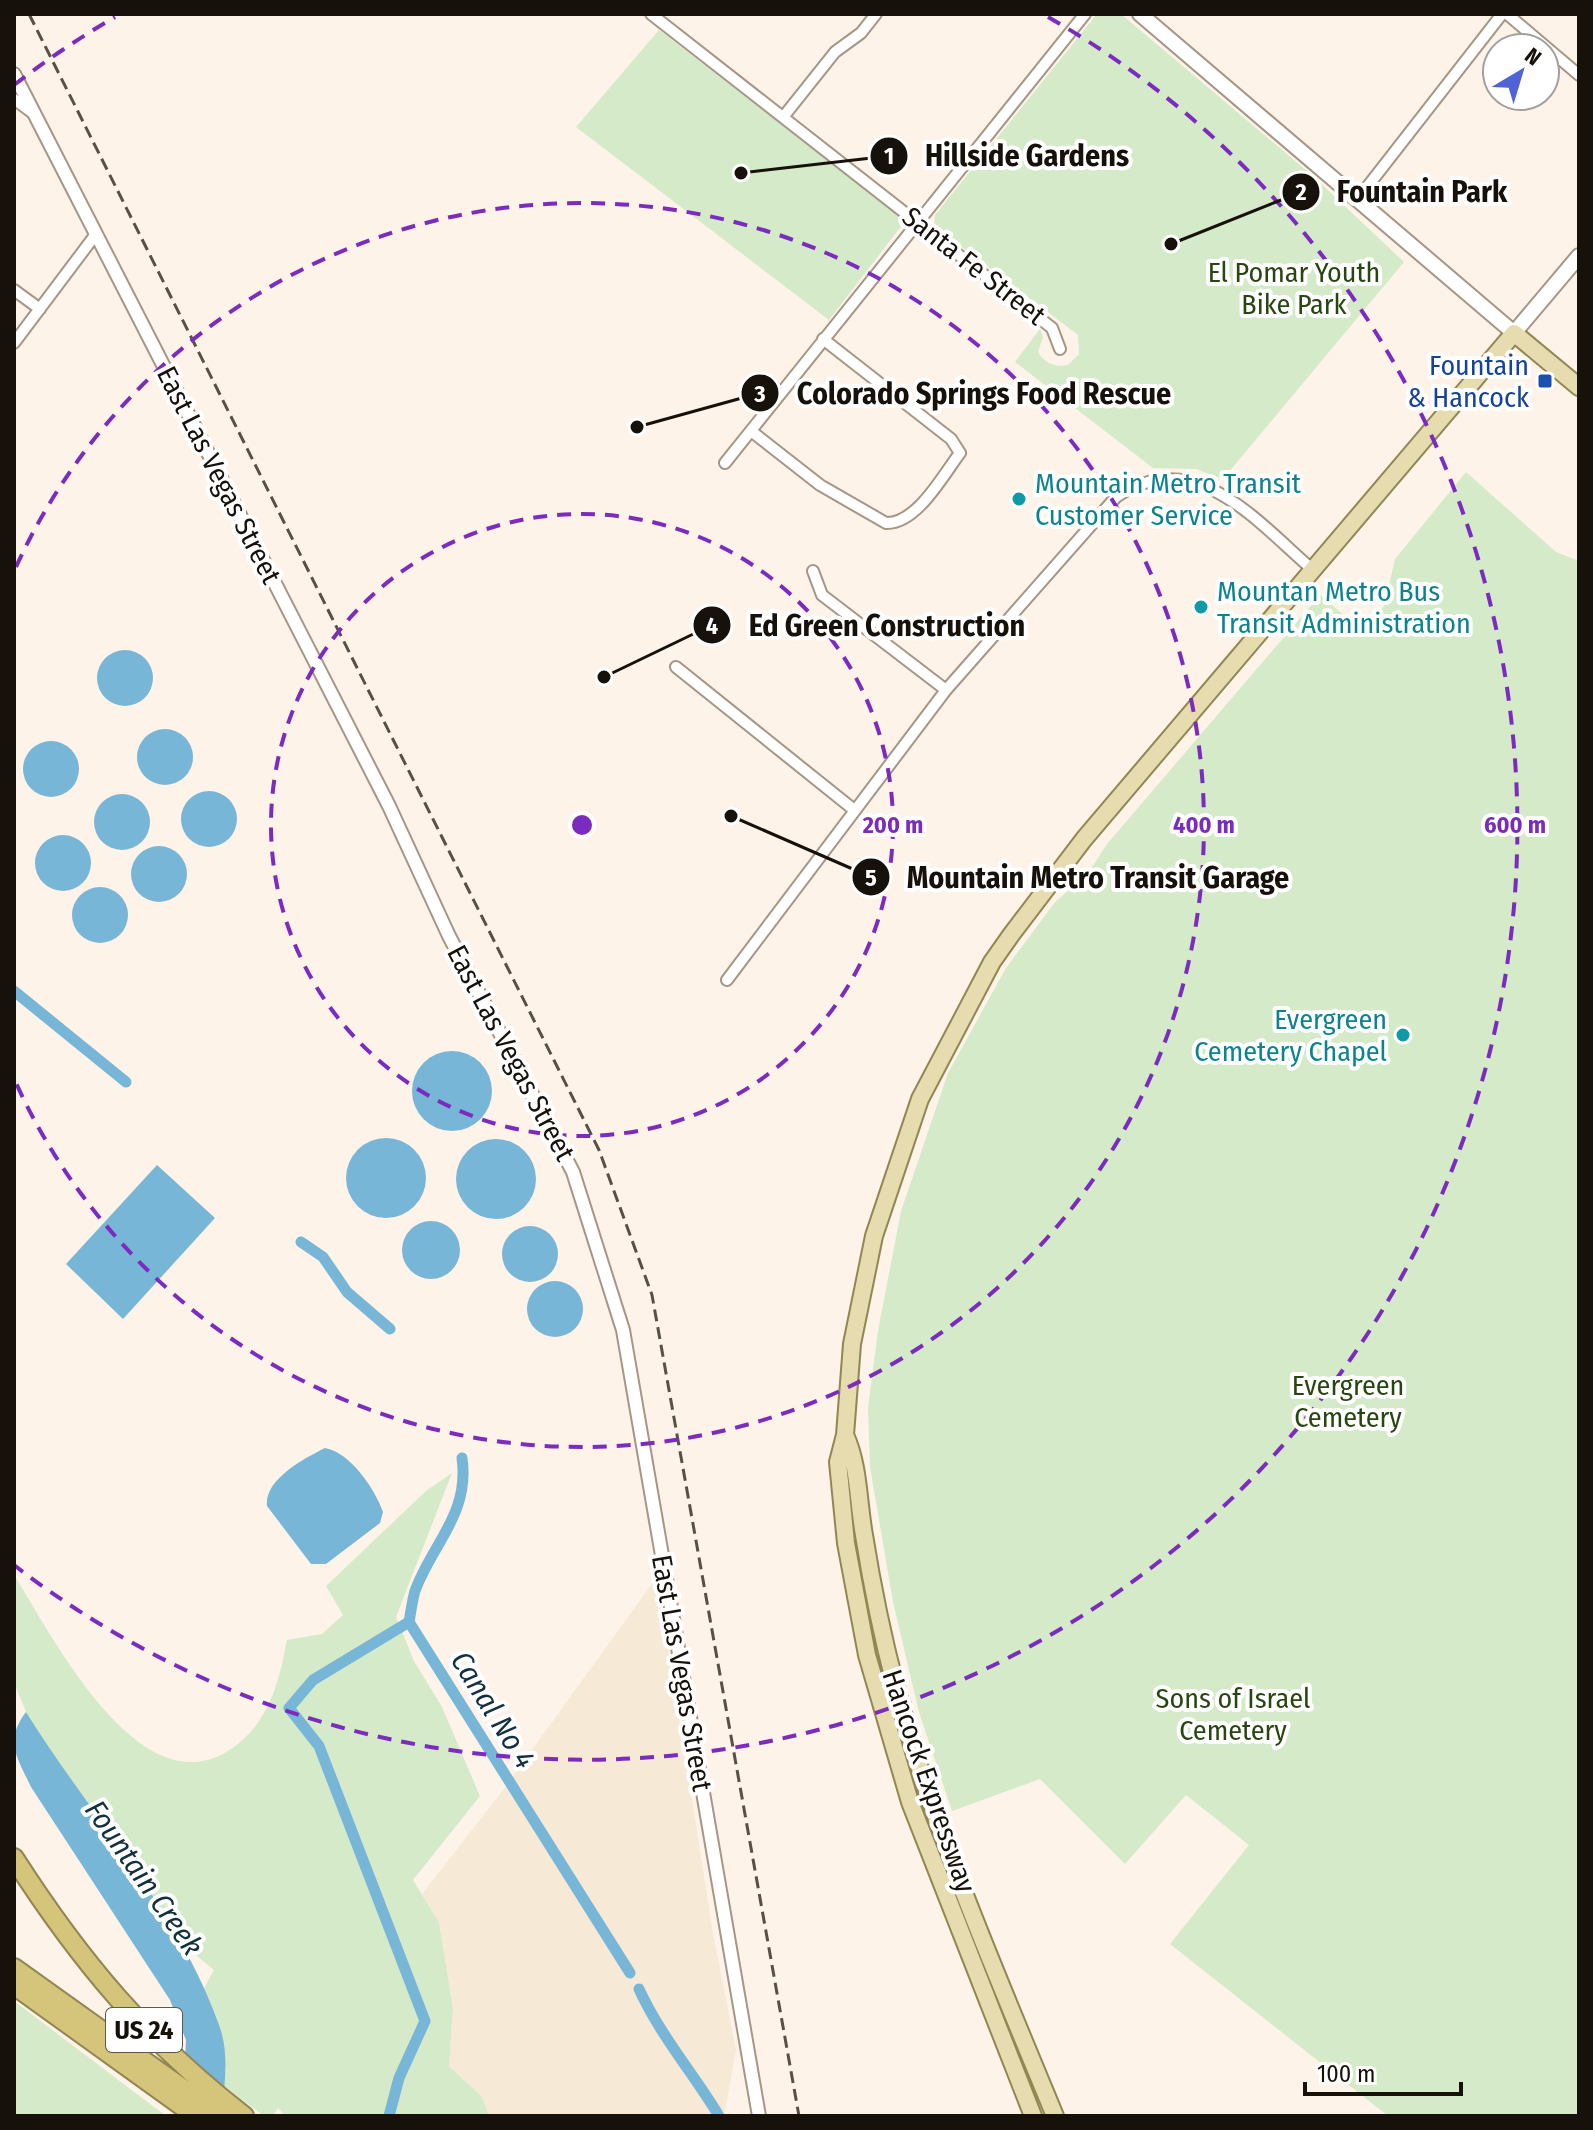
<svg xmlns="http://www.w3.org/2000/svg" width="1593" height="2130" font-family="'Fira Sans Condensed',sans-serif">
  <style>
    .industrial { fill: #f6e9d5 }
    .green { fill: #d5eac9 }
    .water { fill: #78b6d7 }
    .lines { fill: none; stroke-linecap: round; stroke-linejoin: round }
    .canal { stroke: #78b6d7; stroke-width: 11 }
    .minor-casing { stroke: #a59685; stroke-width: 14 }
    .tertiary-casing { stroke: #a59685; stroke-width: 16 }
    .secondary-casing { stroke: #a59685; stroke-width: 18 }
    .primary-casing { stroke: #928653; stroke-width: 20 }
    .motorway-casing { stroke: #928653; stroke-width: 22 }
    .minor { stroke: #fff; stroke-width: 10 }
    .tertiary { stroke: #fff; stroke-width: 12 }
    .secondary { stroke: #fff; stroke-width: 14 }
    .primary { stroke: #e6dcaf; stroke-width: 16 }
    .motorway { stroke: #d5c57a; stroke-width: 18 }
    .rail { stroke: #575048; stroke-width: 3; stroke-dasharray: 12 6; stroke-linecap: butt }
    .ring { fill: none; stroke: #7b2cbf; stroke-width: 4; stroke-dasharray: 14 10 }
    .transit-dot { fill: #1a4fb4; stroke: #fff; stroke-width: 3 }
    .culture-dot { fill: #0f9aa8; stroke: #fff; stroke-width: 3 }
    .labels { text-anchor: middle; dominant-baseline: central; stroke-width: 8; stroke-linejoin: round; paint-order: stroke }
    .shield { fill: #fff; stroke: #5d5854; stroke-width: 2 }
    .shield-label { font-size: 26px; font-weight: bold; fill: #17110b }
    .street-label { font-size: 28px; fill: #17110b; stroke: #fff }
    .park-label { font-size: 28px; fill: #284610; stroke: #fff }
    .transit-label { font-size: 28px; fill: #164399; stroke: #fff; text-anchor: end }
    .culture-label { font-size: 28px; fill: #0d838f; stroke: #fff; text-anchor: start }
    .water-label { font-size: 30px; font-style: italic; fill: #13303f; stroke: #fff }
    .centre { fill: #7b2cbf; stroke: #fff; stroke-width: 4 }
    .ring-label { font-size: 24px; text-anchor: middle; font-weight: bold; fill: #7b2cbf; stroke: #fff; stroke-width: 8; stroke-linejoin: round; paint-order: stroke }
    .leader { fill: none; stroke: #17110b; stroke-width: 3 }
    .callout-dot { fill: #17110b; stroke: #fff; stroke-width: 3 }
    .mark-label { font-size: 24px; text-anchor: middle; font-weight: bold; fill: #fff }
    .callout-label { font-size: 30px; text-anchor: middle; font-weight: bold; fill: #17110b; stroke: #fff; stroke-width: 8; stroke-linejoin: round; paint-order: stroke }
  </style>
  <rect width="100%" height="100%" fill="#fdf3e8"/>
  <!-- industrial -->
  <path class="industrial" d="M657,1577L713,1933L736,2050L724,2116H489L482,2097L449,2066L453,2009L439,1922L422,1894L500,1794Z"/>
  <!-- green -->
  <path class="green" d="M1097,14H1121L1313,176L1404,262L1223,479L1196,469L1153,468L1015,362L1040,329L1043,337L1038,352C1045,364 1055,367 1068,365L1079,354L1078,335L934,226L935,215Z
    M659,30L906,220L829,320L576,127Z
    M1466,472L1556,552L1579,561V2116H1388L1170,1944L1249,1845L1186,1795L1125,1864L1040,1779L952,1811L919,1712L893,1602L870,1467L868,1408L878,1331L901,1211L948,1073L1006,968L1055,902L1087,875L1107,844L1320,595L1365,633L1384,606L1395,559Z
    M452,1473L396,1617L414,1661L442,1707L480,1796L413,1880L439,1922L453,2009L449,2066L482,2097L489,2116H285L278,2108L273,2116H264L224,2086C227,2049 218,2023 203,1990L214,1970L180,1942L163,1912L35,1733L14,1683V1575C52,1635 138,1807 228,1751C268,1726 279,1683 287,1640L322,1634L343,1615L326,1586L426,1491Z
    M14,2001L166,2116H14Z"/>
  <!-- water -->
  <path class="water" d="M97 678a28 28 0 1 1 56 0a28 28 0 1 1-56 0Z
    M137 757a28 28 0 1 1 56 0a28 28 0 1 1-56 0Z
    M23 769a28 28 0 1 1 56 0a28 28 0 1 1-56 0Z
    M181 819a28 28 0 1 1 56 0a28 28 0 1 1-56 0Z
    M94 822a28 28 0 1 1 56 0a28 28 0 1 1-56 0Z
    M35 863a28 28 0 1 1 56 0a28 28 0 1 1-56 0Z
    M131 874a28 28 0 1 1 56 0a28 28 0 1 1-56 0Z
    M72 915a28 28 0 1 1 56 0a28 28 0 1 1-56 0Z
    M412 1091a40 40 0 1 1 80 0a40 40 0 1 1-80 0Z
    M346 1178a40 40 0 1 1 80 0a40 40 0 1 1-80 0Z
    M456 1179a40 40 0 1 1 80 0a40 40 0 1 1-80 0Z
    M157,1165L215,1218L123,1319L66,1264Z
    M402 1250a29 29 0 1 1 58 0a29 29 0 1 1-58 0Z
    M502 1254a28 28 0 1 1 56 0a28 28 0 1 1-56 0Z
    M527 1309a28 28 0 1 1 56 0a28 28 0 1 1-56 0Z
    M325,1448C350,1452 375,1489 383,1512L380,1523L326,1564H311L267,1506C264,1480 303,1459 325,1448Z
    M26,1712C90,1815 178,1909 219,2025C230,2054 224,2086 222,2116H182L186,2040L170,2000L31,1787C17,1757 4,1741 26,1712Z"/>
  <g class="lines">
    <!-- canal -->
    <path class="canal" d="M14,991L126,1082
      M301,1242L323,1257L347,1292L390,1329
      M462,1458C470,1514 432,1544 415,1591C412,1601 411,1612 409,1622L630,1973
      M639,1989C660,2035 693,2073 719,2116
      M389,2116L399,2078L425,2021L319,1746L289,1708L313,1680L409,1622"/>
    <!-- minor casing -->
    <g class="minor-casing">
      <path id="minor" d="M651,14L1052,328L1060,349
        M1507,14L1579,75
        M14,99L34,114
        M784,116L835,52L861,33L876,14
        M1357,200L1502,14
        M14,290L40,309
        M14,343L96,234
        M751,431L820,485L886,523C917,524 943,475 960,453L951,439L823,339
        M725,463L1085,14
        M813,571L822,595L946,690
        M676,667L853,809
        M727,980L946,690L1116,497C1195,444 1256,521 1313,570"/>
    </g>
    <!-- tertiary casing -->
    <g class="tertiary-casing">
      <path id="tertiary" d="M14,74L389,806L449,936L573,1172L623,1330L759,2116"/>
    </g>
    <!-- secondary casing -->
    <g class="secondary-casing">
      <path id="secondary" d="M1140,14L1514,333L1579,256"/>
    </g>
    <!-- primary casing -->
    <g class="primary-casing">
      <path id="primary" d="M845,1435C859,1465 858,1502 864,1535C872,1585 882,1635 895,1684C934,1832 997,1975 1055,2116
        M1033,2116L910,1802L867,1655L846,1543L838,1462L845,1435L852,1344L874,1236L920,1099L992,962L1011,935L1084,839L1514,333L1579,387"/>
    </g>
    <!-- motorway casing -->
    <g class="motorway-casing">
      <path id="motorway" d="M14,1858C80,1961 147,2041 244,2116
        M14,1968L221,2116
        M14,1985L196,2116"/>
    </g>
    <!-- minor -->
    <use href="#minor" class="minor"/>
    <!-- tertiary -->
    <use href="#tertiary" class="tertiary"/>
    <!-- secondary -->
    <use href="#secondary" class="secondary"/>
    <!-- primary -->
    <use href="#primary" class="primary"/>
    <!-- motorway -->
    <use href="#motorway" class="motorway"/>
    <!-- rail -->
    <path class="rail" d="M29,14L599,1150L652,1295L799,2116"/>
  </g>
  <!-- distance rings -->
  <g class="ring">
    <circle cx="582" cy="825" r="311"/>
    <path d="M16 567A622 622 0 1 1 16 1083"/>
    <path d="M14 85A933 933 0 0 1 115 17M1048 17A933 933 0 1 1 14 1565"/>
  </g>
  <!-- markers -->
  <rect class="transit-dot" x="1537" y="373" width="16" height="16" rx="4"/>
  <g class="culture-dot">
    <circle cx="1019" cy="499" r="8"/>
    <circle cx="1201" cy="607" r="8"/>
    <circle cx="1403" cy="1035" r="8"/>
  </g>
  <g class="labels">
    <!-- shield labels -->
    <rect class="shield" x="106" y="2008" width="76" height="44" rx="6"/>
    <g class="shield-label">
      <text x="144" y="2030">US 24</text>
    </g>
    <!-- street labels -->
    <g class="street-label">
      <text transform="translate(974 266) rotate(38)">Santa Fe Street</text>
      <text transform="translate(219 475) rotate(63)">East Las Vegas Street</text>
      <text transform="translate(511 1053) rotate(62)">East Las Vegas Street</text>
      <text transform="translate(682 1673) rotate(80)">East Las Vegas Street</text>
      <text transform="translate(929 1781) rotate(71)">Hancock Expressway</text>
    </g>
    <!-- park labels -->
    <g class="park-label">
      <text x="1294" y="272">El Pomar Youth<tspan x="1294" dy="32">Bike Park</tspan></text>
      <text x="1348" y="1385">Evergreen<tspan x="1348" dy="32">Cemetery</tspan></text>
      <text x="1233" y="1698">Sons of Israel<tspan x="1233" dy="32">Cemetery</tspan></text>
    </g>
    <!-- transit labels -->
    <g class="transit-label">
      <text x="1529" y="365">Fountain<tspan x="1529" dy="32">&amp; Hancock</tspan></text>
    </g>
    <!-- culture labels -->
    <g class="culture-label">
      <text x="1035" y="483">Mountain Metro Transit<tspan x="1035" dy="32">Customer Service</tspan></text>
      <text x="1217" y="591">Mountan Metro Bus<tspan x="1217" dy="32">Transit Administration</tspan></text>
      <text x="1387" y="1019" text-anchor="end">Evergreen<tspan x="1387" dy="32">Cemetery Chapel</tspan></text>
    </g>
    <!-- water labels -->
    <g class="water-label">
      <text transform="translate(493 1710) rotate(58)">Canal No 4</text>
      <text transform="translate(144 1878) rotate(55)">Fountain Creek</text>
    </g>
  </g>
  <circle cx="582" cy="825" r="12" class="centre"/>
  <g class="ring-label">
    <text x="893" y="833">200 m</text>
    <text x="1204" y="833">400 m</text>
    <text x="1515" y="833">600 m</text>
  </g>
  <!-- callouts -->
  <path class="leader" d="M741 173L889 156M1171 244L1301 192M637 427L760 393M604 677L712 625M731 816L871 877"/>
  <g class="callout-dot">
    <circle cx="741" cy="173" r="8"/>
    <circle cx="1171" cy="244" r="8"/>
    <circle cx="637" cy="427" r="8"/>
    <circle cx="604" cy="677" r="8"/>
    <circle cx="731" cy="816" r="8"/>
    <circle cx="889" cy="156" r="20"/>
    <circle cx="1301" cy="192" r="20"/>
    <circle cx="760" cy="393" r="20"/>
    <circle cx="712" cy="625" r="20"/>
    <circle cx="871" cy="877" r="20"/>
  </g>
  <g class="mark-label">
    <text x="889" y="164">1</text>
    <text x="1301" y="200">2</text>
    <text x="760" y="402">3</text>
    <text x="712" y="634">4</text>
    <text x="871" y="886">5</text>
  </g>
  <g class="callout-label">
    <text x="1027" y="166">Hillside Gardens</text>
    <text x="1422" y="202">Fountain Park</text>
    <text x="984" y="404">Colorado Springs Food Rescue</text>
    <text x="887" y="636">Ed Green Construction</text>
    <text x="1098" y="888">Mountain Metro Transit Garage</text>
  </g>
  <!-- border -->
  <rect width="1593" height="2130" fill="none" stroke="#17110b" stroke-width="32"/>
  <!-- north arrow -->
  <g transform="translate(1521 72) rotate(38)"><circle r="38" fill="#ffffff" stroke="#a2a09d" stroke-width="2"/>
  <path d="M0-6L14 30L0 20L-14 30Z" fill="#4f62d7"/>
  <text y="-12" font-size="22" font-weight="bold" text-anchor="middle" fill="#17110b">N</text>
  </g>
  <!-- scale -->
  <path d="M1305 2082v12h156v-12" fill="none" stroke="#17110b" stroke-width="4"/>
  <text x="1317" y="2082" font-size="24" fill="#17110b" stroke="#ffffff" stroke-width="6" paint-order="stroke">100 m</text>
</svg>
